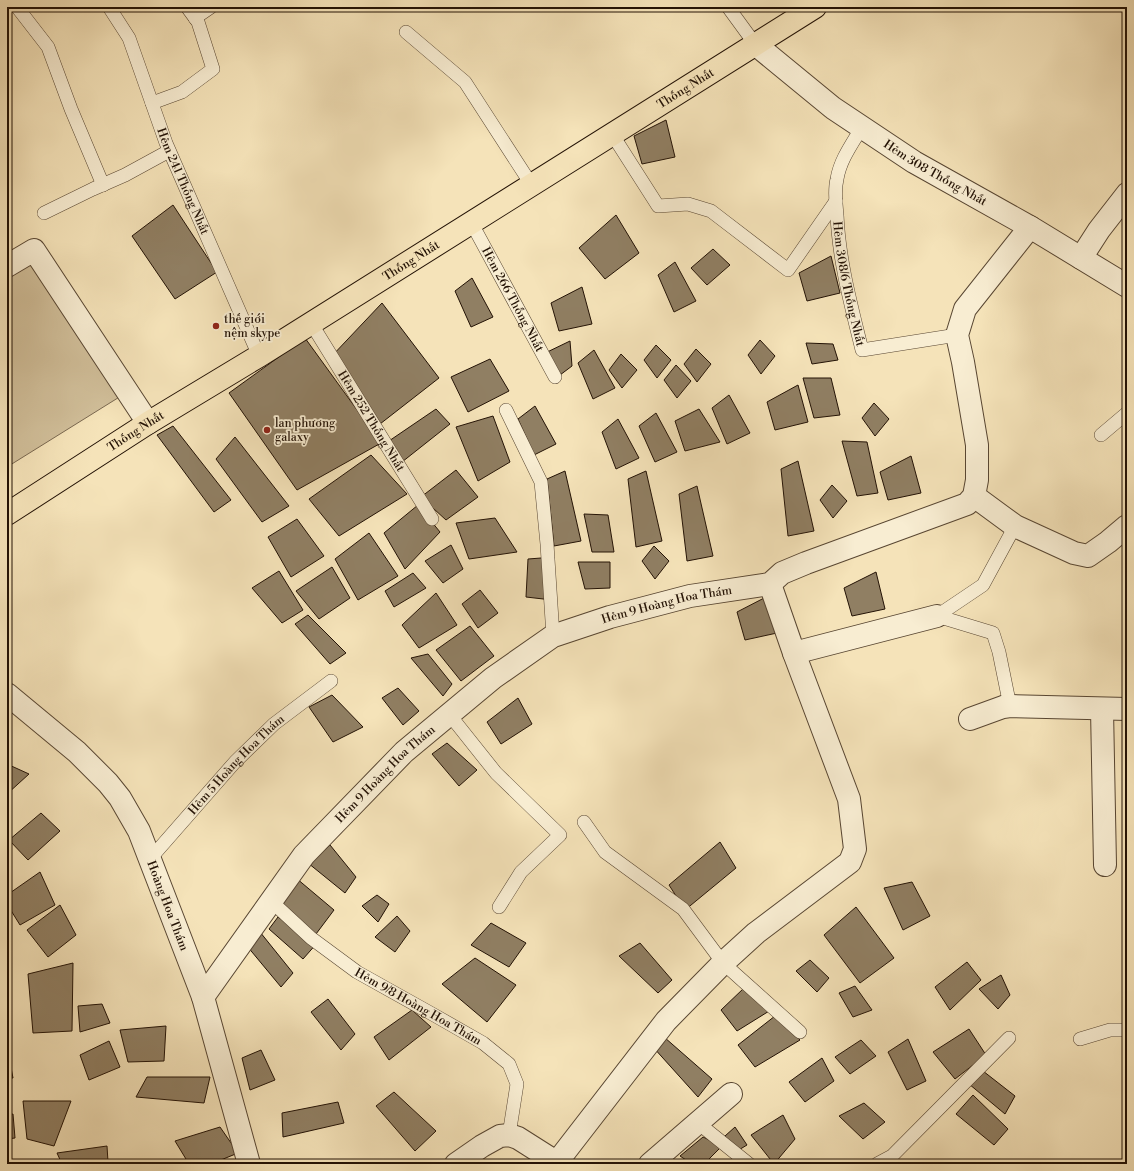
<svg xmlns="http://www.w3.org/2000/svg" width="1134" height="1171" font-family="'Libre Bodoni',serif">
  <style>
    .green { fill: #d1bf9a; stroke: #7a6850 }
    .building { fill: #907f63; stroke: #231205 }
    .lines { fill: none; stroke-linecap: round; stroke-linejoin: round }
    .service-casing { stroke: #584632; stroke-width: 14 }
    .minor-casing { stroke: #584632; stroke-width: 24 }
    .primary-casing { stroke: #231205; stroke-width: 24 }
    .service { stroke: #f8edd2; stroke-width: 13 }
    .minor { stroke: #f8edd2; stroke-width: 22 }
    .primary { stroke: #f5e3b9; stroke-width: 22 }
    .poi-dot { fill: #8f2418; stroke: #f8edd2; stroke-width: 1.5 }
    .labels { text-anchor: middle; dominant-baseline: central; stroke-width: 3.5; stroke-linejoin: round; paint-order: stroke }
    .street-label { font-size: 12px; fill: #231205; stroke: #f8edd2 }
    .poi-label { font-size: 12px; fill: #231205; stroke: #f8edd2; text-anchor: start }
  </style>
  <rect width="100%" height="100%" fill="#f5e3b9"/>
  <filter id="stains"><feTurbulence type="fractalNoise" baseFrequency=".005" numOctaves="4"/><feColorMatrix values="0 0 0 0 .2 0 0 0 0 .09 0 0 0 0 .02 0 0 0 .5 -.17"/></filter>
  <radialGradient id="worn" r=".72"><stop offset=".6" stop-color="#630" stop-opacity="0"/><stop offset="1" stop-color="#630" stop-opacity=".3"/></radialGradient>
  <!-- green -->
  <path class="green" d="M36,261L121,396L7,467V279Z"/>
  <!-- building -->
  <path class="building" d="M666,120L675,157L642,164L634,136Z
    M173,205L217,272L175,299L132,236Z
    M616,215L639,253L605,279L579,248Z
    M713,249L730,265L707,285L691,268Z
    M831,256L840,293L807,301L799,273Z
    M675,262L696,301L674,312L658,275Z
    M472,278L493,317L471,327L455,291Z
    M582,287L592,324L559,331L551,303Z
    M382,303L439,378L380,424L330,358Z
    M305,338L381,443L297,490L229,393Z
    M760,340L775,356L761,374L748,355Z
    M570,341L572,366L556,378L539,356Z
    M806,343L833,344L838,360L812,364Z
    M656,345L671,360L657,378L644,360Z
    M696,349L711,364L697,382L684,364Z
    M594,350L615,388L593,399L578,363Z
    M621,354L637,370L622,388L609,370Z
    M490,359L509,391L468,412L451,377Z
    M676,365L691,381L677,398L664,380Z
    M803,378H831L840,415L814,418Z
    M798,385L808,422L775,430L767,402Z
    M729,395L750,433L727,444L712,408Z
    M874,403L889,419L875,436L862,418Z
    M535,406L556,444L534,455L518,419Z
    M436,409L450,424L402,462L386,443Z
    M699,409L720,442L685,451L675,421Z
    M656,413L677,452L655,462L639,426Z
    M493,416L510,462L478,481L456,427Z
    M618,419L639,458L616,469L602,432Z
    M173,426L231,500L214,512L157,435Z
    M235,437L289,506L262,522L216,459Z
    M842,441L867,442L878,493L857,496Z
    M371,455L407,494L339,536L309,499Z
    M911,456L921,493L888,500L880,472Z
    M798,461L814,531L788,536L781,469Z
    M456,470L478,497L446,520L421,497Z
    M565,471L581,541L554,546L547,479Z
    M646,471L662,541L636,547L628,479Z
    M832,485L847,501L833,518L820,500Z
    M697,486L713,556L687,561L679,494Z
    M418,505L440,532L405,569L384,533Z
    M584,514L608,515L614,552H592Z
    M495,518L517,552L469,559L456,523Z
    M297,519L324,556L291,577L268,537Z
    M369,533L398,576L358,600L335,559Z
    M451,545L463,569L443,583L425,561Z
    M654,546L669,561L655,579L642,561Z
    M554,557L552,600L526,597L528,559Z
    M578,562H610V588L585,589Z
    M332,567L350,598L319,619L296,591Z
    M279,571L303,610L282,623L252,588Z
    M876,572L885,609L852,616L844,588Z
    M413,573L426,588L394,607L385,591Z
    M480,590L498,613L478,628L462,604Z
    M436,593L457,625L419,648L402,625Z
    M768,596L777,633L745,640L737,612Z
    M308,615L346,653L330,664L295,624Z
    M470,626L494,656L461,681L436,650Z
    M428,654L452,684L443,696L411,658Z
    M398,688L419,711L403,725L382,698Z
    M332,695L363,727L333,742L309,707Z
    M518,698L532,724L501,744L487,722Z
    M447,743L477,770L459,786L432,754Z
    M7,764L29,774L7,794Z
    M41,813L60,831L28,860L9,840Z
    M720,842L736,868L685,910L669,885Z
    M330,845L356,877L345,893L308,863Z
    M40,872L55,905L20,925L7,904V895Z
    M296,878L334,910L316,934L275,903Z
    M912,882L930,916L903,930L884,888Z
    M377,895L389,904L378,922L362,906Z
    M60,905L76,935L48,957L27,930Z
    M856,907L894,958L860,983L824,935Z
    M397,916L410,931L395,952L375,937Z
    M278,917L318,942L303,959L269,929Z
    M491,923L526,943L509,967L471,945Z
    M260,932L293,973L281,987L247,946Z
    M640,943L672,980L658,993L619,956Z
    M475,958L516,985L487,1022L442,984Z
    M810,960L829,978L817,992L796,971Z
    M967,962L981,980L950,1010L935,987Z
    M73,963L72,1031L33,1033L28,974Z
    M1001,975L1010,995L998,1009L979,989Z
    M855,986L872,1010L853,1017L839,993Z
    M744,988L774,1008L737,1031L721,1010Z
    M328,999L355,1034L341,1050L311,1012Z
    M102,1004L110,1023L80,1032L78,1006Z
    M412,1010L431,1027L389,1060L374,1037Z
    M775,1016L800,1040L755,1067L738,1045Z
    M166,1026L164,1061L128,1062L120,1030Z
    M969,1029L986,1055L955,1079L933,1052Z
    M664,1037L712,1079L698,1097L653,1047Z
    M908,1039L926,1081L907,1090L888,1052Z
    M861,1040L876,1056L850,1074L835,1057Z
    M109,1041L120,1067L89,1080L80,1055Z
    M7,1047L13,1078H7Z
    M261,1050L275,1080L250,1090L242,1058Z
    M822,1058L834,1081L805,1102L789,1082Z
    M983,1071L1015,1096L1005,1114L969,1084Z
    M147,1077H210L204,1103L136,1097Z
    M394,1092L436,1131L415,1151L376,1106Z
    M973,1095L1008,1129L994,1145L956,1114Z
    M23,1101H71L54,1146L27,1139Z
    M338,1102L344,1123L283,1137L282,1113Z
    M864,1103L885,1122L863,1139L839,1116Z
    M13,1114L15,1138L7,1139V1115Z
    M783,1115L795,1139L774,1164L751,1135Z
    M220,1127L238,1153L211,1164H189L175,1141Z
    M735,1127L747,1145L737,1151L725,1136Z
    M703,1137L722,1146L704,1164H692L680,1156Z
    M107,1146L108,1162L101,1164H62L57,1153Z
    M163,1160V1164H152Z"/>
  <g class="lines">
    <!-- service casing -->
    <g class="service-casing">
      <g id="service">
        <path d="M17,7L48,47L71,109L103,185"/>
        <path id="s1" d="M109,7L129,38L166,143L259,356"/>
        <path d="M728,7L755,44"/>
        <path d="M195,18L211,7"/>
        <path d="M406,32L465,82L531,184"/>
        <path d="M152,103L182,92L213,69L198,22L187,7"/>
        <path id="s2" d="M862,127C852,144 840,160 837,179C834,191 836,204 837,215C839,261 851,305 862,350L957,335"/>
        <path d="M612,134L658,206L688,204L711,211L788,270L836,201"/>
        <path d="M44,213L93,189L125,175L169,151"/>
        <path id="s3" d="M471,222L555,377"/>
        <path id="s4" d="M311,323L432,519"/>
        <path d="M506,410L541,482L547,544L553,636"/>
        <path d="M1101,435L1127,413"/>
        <path d="M937,616L993,633L999,652L1010,706"/>
        <path d="M937,616L983,585L1015,526"/>
        <path d="M449,714L496,773L560,835L521,872L499,907"/>
        <path d="M584,822L605,852L683,909L723,963L800,1032"/>
        <path id="s5" d="M150,859L235,762L274,724L331,681"/>
        <path id="s6" d="M271,901L311,938L357,972L434,1015L483,1043L509,1064L517,1084L509,1135"/>
        <path d="M1080,1039L1110,1030H1127"/>
        <path d="M698,1123L749,1164"/>
        <path d="M877,1164L892,1156L1009,1038"/>
      </g>
    </g>
    <!-- minor casing -->
    <g class="minor-casing">
      <g id="minor">
        <path id="s7" d="M755,44L833,108L914,162L1030,227L1127,286"/>
        <path d="M1081,258L1099,230L1127,194"/>
        <path d="M7,266L34,250L148,423"/>
        <path d="M974,496L1015,526L1074,553L1088,556L1108,542L1127,526"/>
        <path d="M794,653L937,616"/>
        <path id="s8" d="M7,694L77,752L108,783L120,798L139,831L203,997L249,1164"/>
        <path d="M1102,709L1105,865"/>
        <path d="M970,719L1003,707L1010,706L1127,709"/>
        <path id="s9" d="M203,997L304,855L404,752L493,678L553,636L610,617L690,596L770,584L782,573L806,563L967,504L974,496L977,480V445L963,362L957,335L965,309L1030,227"/>
        <path d="M557,1162L666,1021L723,963L756,933L850,862L855,849L849,799L794,653L770,584"/>
        <path d="M456,1164L482,1146L500,1136L509,1135L518,1138L559,1164"/>
        <path d="M650,1164L731,1094"/>
      </g>
    </g>
    <!-- primary casing -->
    <g class="primary-casing">
      <g id="primary">
        <path id="s10" d="M7,514L148,423L259,356L815,7"/>
      </g>
    </g>
    <!-- service -->
    <use href="#service" class="service"/>
    <!-- minor -->
    <use href="#minor" class="minor"/>
    <!-- primary -->
    <use href="#primary" class="primary"/>
  </g>
  <!-- markers -->
  <g class="poi-dot">
    <circle cx="216" cy="326" r="4"/>
    <circle cx="267" cy="430" r="4"/>
  </g>
  <g class="labels">
    <!-- street labels -->
    <g class="street-label">
      <text stroke="none"><textPath href="#s10" startOffset="801">Thống Nhất</textPath></text>
      <text stroke="none"><textPath href="#s7" startOffset="222">Hẻm 308 Thống Nhất</textPath></text>
      <text stroke="none"><textPath href="#s1" startOffset="190">Hẻm 241 Thống Nhất</textPath></text>
      <text stroke="none"><textPath href="#s10" startOffset="477">Thống Nhất</textPath></text>
      <text stroke="none"><textPath href="#s2" startOffset="164">Hẻm 308/6 Thống Nhất</textPath></text>
      <text stroke="none"><textPath href="#s3" startOffset="88">Hẻm 266 Thống Nhất</textPath></text>
      <text stroke="none"><textPath href="#s4" startOffset="115">Hẻm 252 Thống Nhất</textPath></text>
      <text stroke="none"><textPath href="#s10" startOffset="153">Thống Nhất</textPath></text>
      <text stroke="none"><textPath href="#s9" startOffset="625">Hẻm 9 Hoàng Hoa Thám</textPath></text>
      <text stroke="none"><textPath href="#s5" startOffset="128">Hẻm 5 Hoàng Hoa Thám</textPath></text>
      <text stroke="none"><textPath href="#s9" startOffset="289">Hẻm 9 Hoàng Hoa Thám</textPath></text>
      <text stroke="none"><textPath href="#s8" startOffset="272">Hoàng Hoa Thám</textPath></text>
      <text stroke="none"><textPath href="#s6" startOffset="182">Hẻm 9/8 Hoàng Hoa Thám</textPath></text>
    </g>
    <!-- poi labels -->
    <g class="poi-label">
      <text x="224" y="319">thế giới<tspan x="224" dy="14">nệm skype</tspan></text>
      <text x="275" y="423">lan phương<tspan x="275" dy="14">galaxy</tspan></text>
    </g>
  </g>
  <!-- margin -->
  <rect width="1134" height="1171" fill="none" stroke="#f5e3b9" stroke-width="24"/>
  <rect x="8" y="8" width="1118" height="1155" fill="none" stroke="#231205" stroke-width="2"/>
  <rect x="12" y="12" width="1110" height="1147" fill="none" stroke="#231205"/>
  <rect width="100%" height="100%" filter="url(#stains)"/>
  <rect width="100%" height="100%" fill="url(#worn)"/>
</svg>
